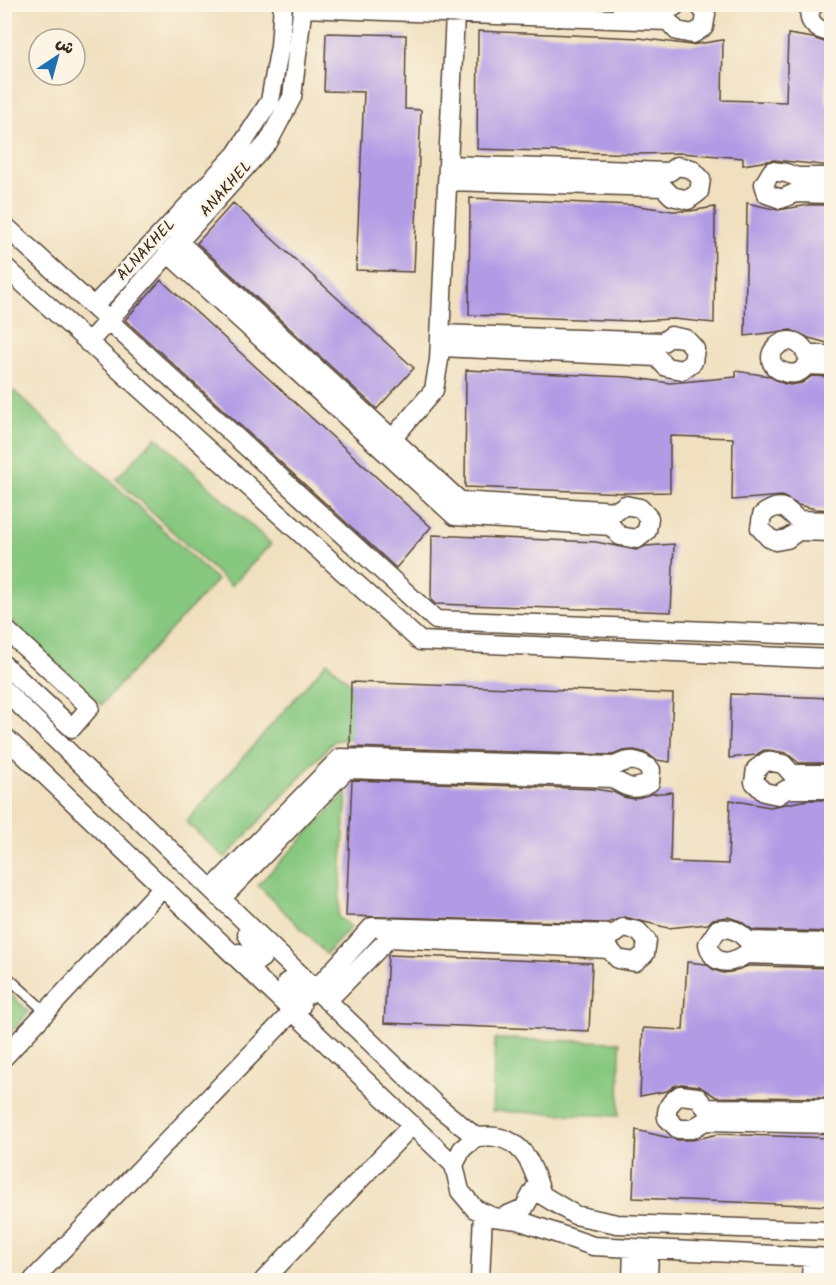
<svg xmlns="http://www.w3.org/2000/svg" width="836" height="1285" font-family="Kalam,'Playpen Sans Arabic',sans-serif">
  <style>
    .green { fill: #87c880; stroke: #61794f; stroke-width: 1.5 }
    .building { fill: #b29be5 }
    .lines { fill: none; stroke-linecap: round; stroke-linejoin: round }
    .lane-casing { stroke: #564536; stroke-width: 12 }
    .street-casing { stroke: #564536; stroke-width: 21 }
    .lane { stroke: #fff; stroke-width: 9 }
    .street { stroke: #fff; stroke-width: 18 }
    .labels { text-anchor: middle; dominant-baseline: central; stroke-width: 4.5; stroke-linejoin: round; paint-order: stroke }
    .street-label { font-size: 16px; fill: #3b2a1e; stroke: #fcf5e5 }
  </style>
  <rect width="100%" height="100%" fill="#fcf5e5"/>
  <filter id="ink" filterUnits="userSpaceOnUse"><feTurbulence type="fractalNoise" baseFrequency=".0167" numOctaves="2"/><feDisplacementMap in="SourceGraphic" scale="12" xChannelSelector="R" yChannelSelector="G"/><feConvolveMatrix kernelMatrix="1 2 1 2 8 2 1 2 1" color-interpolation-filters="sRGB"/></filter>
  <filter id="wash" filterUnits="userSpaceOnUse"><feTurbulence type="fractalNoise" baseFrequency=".008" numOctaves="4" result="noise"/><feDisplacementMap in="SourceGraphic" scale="24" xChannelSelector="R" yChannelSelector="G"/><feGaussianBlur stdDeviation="1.35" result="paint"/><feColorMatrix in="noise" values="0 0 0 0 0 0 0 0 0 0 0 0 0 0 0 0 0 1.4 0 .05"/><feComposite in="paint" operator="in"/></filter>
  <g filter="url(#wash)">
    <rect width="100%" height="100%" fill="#f0e0c0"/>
    <!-- green -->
    <path class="green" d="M14,391L217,580L101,705L5,615L4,402Z
      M156,437L271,544L231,586L116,479Z
      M327,662L351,684V738L334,741L225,858L186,822Z
      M347,792L338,917L351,927L326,954L258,885Z
      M5,989L29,1012L5,1038H4Z
      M495,1039L620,1042L619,1116L492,1111Z"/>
    <g id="blocks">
      <!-- building -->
      <path class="building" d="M478,31L640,38L691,45L723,40L722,100L786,102L788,34L813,38L827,43L826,102L828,106H831V166L774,160L743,165V158L681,153L639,154L477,149Z
        M326,33L406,35L405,109L421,110L414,272L356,270L364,92L324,91Z
        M470,198L632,205L673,211H690L715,207L714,323L673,319L631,321L469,315Z
        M233,203L414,368L377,409L197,243Z
        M747,203L778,210L809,205H831V344L809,338L791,330L745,336Z
        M161,280L431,527L396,568L125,320Z
        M466,370L629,377L670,383L736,377V371L769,376L782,383L790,385L802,383L812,376L831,377V510L816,509L798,505L782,496L732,500L733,438L670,436V492L627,493L465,487Z
        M432,535L596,542L636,550L646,546L674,544L671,612L435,604L431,600Z
        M351,682L673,694L670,762L656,760L647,753L634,750L623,751L613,755L350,747Z
        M731,694L831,698V763H799L786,753L769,750H764L756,755L729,758Z
        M352,780L595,789L613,792L623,797L634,799L651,794L672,792L670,862L728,864L730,800L770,807L808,800H831V932L753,930L740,921L728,917L713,919L708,924L668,928L625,917L607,923L346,916Z
        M388,955L592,963L589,1031L384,1023Z
        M687,962L706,964L714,970L723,973L731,972L748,966H755L831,968V1098L716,1097L699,1086L681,1084L674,1086L667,1091L640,1096L643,1028L683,1030Z
        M636,1130L678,1140H693L718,1134L831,1138V1206L633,1198Z"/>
    </g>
  </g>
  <g filter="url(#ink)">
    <use href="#blocks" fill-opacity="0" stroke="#564536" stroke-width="1.5"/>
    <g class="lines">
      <!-- lane casing -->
      <g class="lane-casing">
        <path id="lane" d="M4,974L46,1012"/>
      </g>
      <!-- street casing -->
      <g class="street-casing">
        <path id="street" d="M620,4L674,7L677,4
          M815,4C801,18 817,32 832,32
          M302,8L668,21L677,31L693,34L704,27L706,14L698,4
          M832,177H797L786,173L772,171L764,184L767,194L781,199L795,193L832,194
          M447,181L663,187L672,196L688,200L699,192L701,179L692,169L677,166L669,172L448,165
          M4,225L436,620L832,636
          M168,253L455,516L611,526L620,536L637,539L647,531L649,518L640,508L625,505L617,511L460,501L179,242
          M4,266L420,641L832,659
          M94,306L236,154L270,101L280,46L283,4
          M88,343L269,141L292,97L303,4
          M440,347L657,357L666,367L682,370L693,362L695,349L686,339L671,336L663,342L440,334
          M832,355H807C791,319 748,363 787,373C796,375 801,372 807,365L832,366
          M392,439L434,390L439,360L455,14
          M832,521L798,520C784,506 779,502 762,515L760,528L769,538L776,541L787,539L798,531L832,532
          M4,628L90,707L72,728L4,665
          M4,690L436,1105L476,1137C482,1137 490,1136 496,1137C526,1142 534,1170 542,1195L575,1215L617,1224L832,1231
          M4,736L454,1165L460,1191L475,1209L493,1217L518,1220L593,1246L832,1258
          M832,774H792L783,764L767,761L756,769L754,782L764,792L778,795L787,789H832
          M212,889L340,758L615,766C630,758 639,759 651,770L650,782C634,792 627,788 612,778L347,769L221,899
          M832,943L748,941C739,931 732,927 718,929L708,944C713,966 730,965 746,954L832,957
          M239,953L249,961L255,963L262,958L247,934
          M316,989L372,927L615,934L623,928L638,931L647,941L645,954L635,962L618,959L609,949L389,938L327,1001
          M301,1006L286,988L287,982H294L308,995
          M4,1057L163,887
          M832,1109L706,1108L697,1097L680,1095C671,1102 666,1106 667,1118L678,1129H692L705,1121L832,1124
          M454,1165L462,1149L476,1137
          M501,1218L524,1208L538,1183
          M33,1280L293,1011
          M264,1280L412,1125
          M480,1280L483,1213
          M632,1280L633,1248
          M648,1280L649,1249
          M811,1280L812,1257
          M824,1280L825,1257"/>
      </g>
      <!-- lane -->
      <use href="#lane" class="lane"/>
      <!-- street -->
      <use href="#street" class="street"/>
    </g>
  </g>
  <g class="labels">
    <!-- street labels -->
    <g class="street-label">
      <text transform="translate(226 189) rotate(-48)">ANAKHEL</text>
      <text transform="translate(146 250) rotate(-47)">ALNAKHEL</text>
    </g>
  </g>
  <!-- margin -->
  <rect width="836" height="1285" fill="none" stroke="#fcf5e5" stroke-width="24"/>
  <!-- north arrow -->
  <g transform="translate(57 57) rotate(36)"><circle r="28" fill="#fcf5e5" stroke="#afa495" stroke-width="1.5"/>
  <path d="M0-4.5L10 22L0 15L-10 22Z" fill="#1f6fb2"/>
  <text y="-9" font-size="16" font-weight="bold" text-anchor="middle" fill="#3b2a1e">ش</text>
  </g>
</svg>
